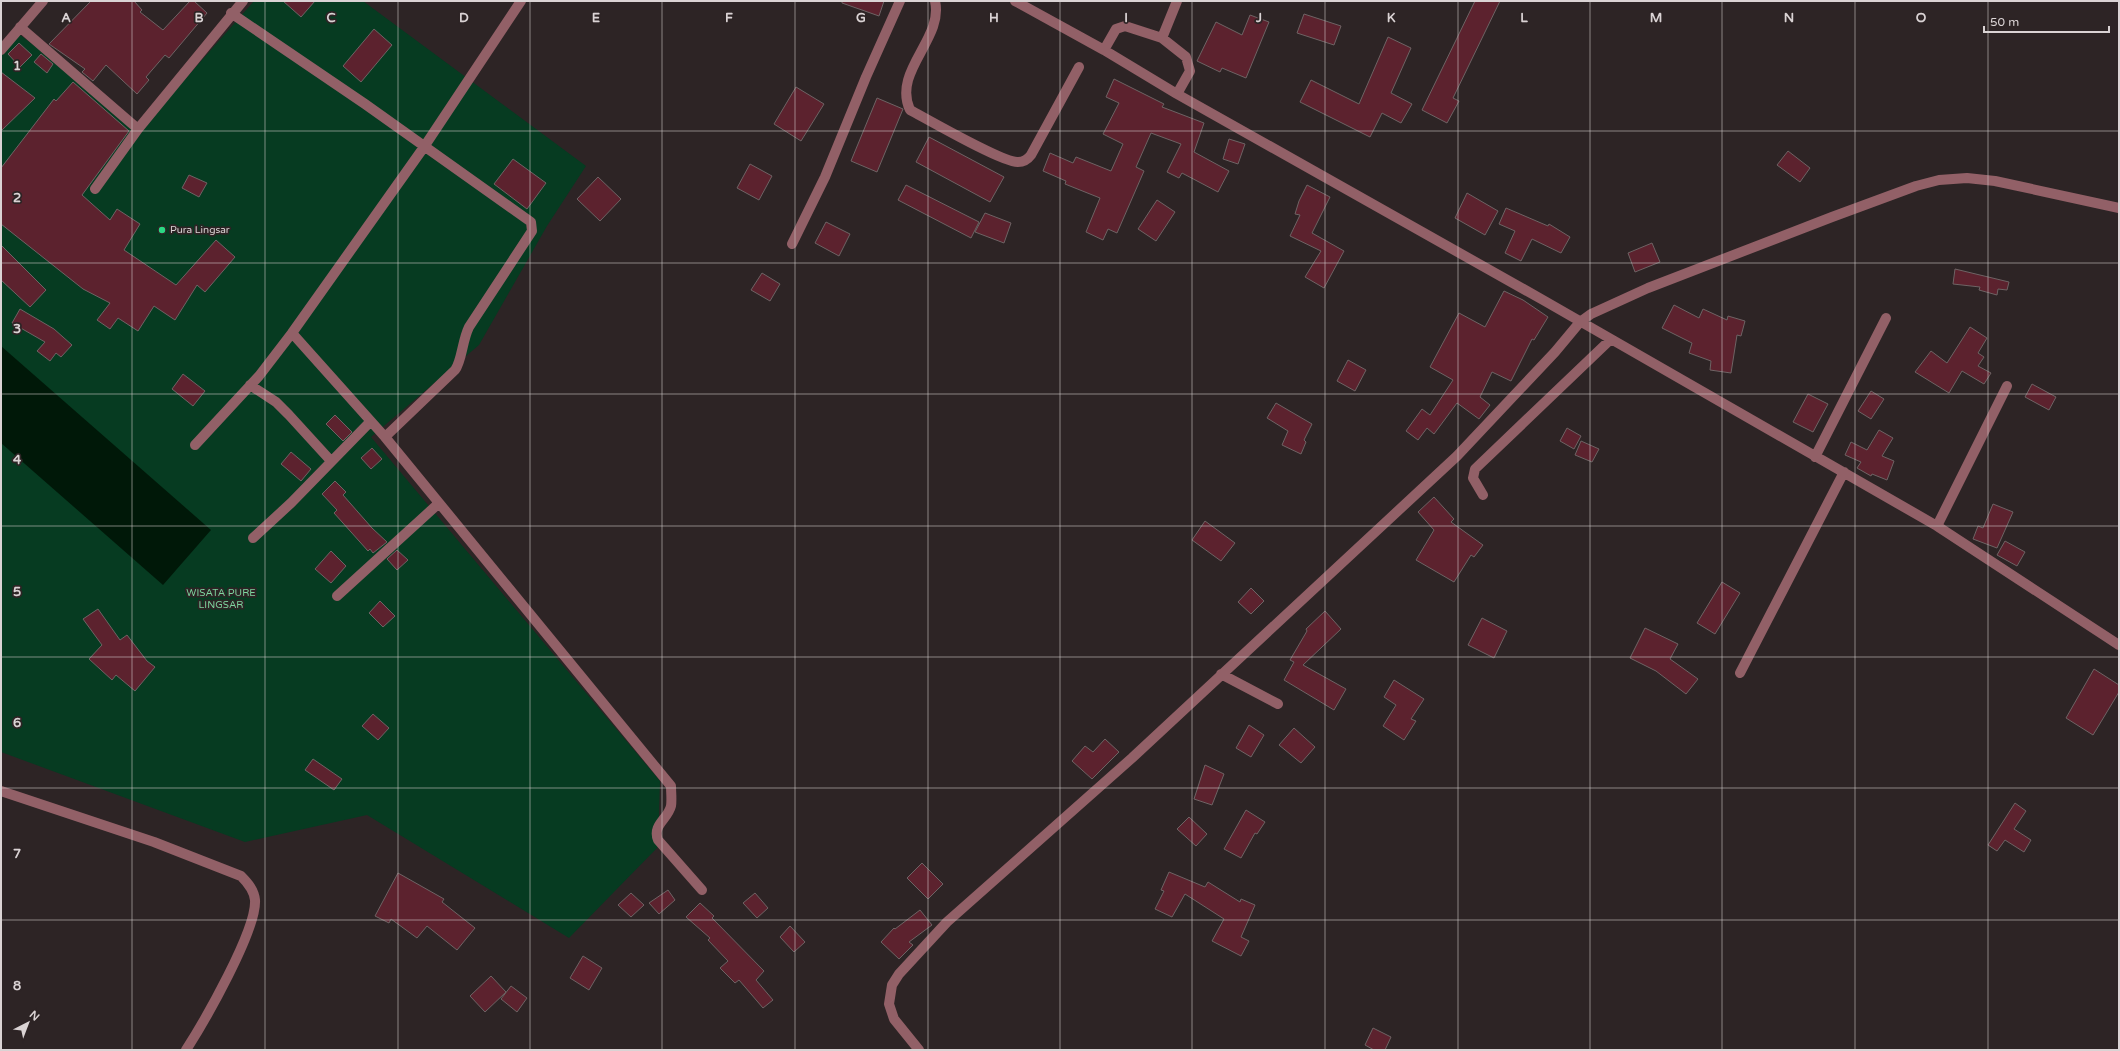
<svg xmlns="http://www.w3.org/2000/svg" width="2120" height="1051" font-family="'Varela Round',sans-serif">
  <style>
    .green { fill: #063b21 }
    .water { fill: #001808 }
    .building { fill: #5c222e; stroke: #6e6364 }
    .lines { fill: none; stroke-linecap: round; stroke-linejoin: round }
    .minor { stroke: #926067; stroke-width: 10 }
    .grid { fill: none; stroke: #dad3d4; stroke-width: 1; stroke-opacity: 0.55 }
    .poi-dot { fill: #2bd884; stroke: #2d2425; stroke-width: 1.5 }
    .labels { text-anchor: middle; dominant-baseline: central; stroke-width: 3.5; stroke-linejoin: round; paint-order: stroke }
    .poi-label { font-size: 10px; fill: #dad3d4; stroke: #2d2425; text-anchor: start }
    .park-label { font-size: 10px; fill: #7dd59f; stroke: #2d2425 }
    .grid-label { font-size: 13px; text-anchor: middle; font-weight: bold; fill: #dad3d4; stroke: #2d2425; stroke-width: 3.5; stroke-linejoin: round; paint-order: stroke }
  </style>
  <rect width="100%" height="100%" fill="#2d2425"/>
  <!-- green -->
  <path class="green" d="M254,1H363L586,166L547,226L479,345L371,437L660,781L658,847L569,938L367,815L245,842L1,752V52L16,32L143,127Z"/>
  <!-- water -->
  <path class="water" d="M1,346L211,530L163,585L1,443Z"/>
  <!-- building -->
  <path class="building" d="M91,1H134L142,10L140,12L163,30L190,1H194L207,13L169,58L165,55L146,77L149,80L137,94L106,65L93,81L82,72L85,69L49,44Z
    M283,1H315L301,17Z
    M842,1H884L879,16L842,3Z
    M1475,1H1500L1453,98L1459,101L1447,123L1422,110Z
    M1304,14L1341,26L1334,45L1297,33Z
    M1250,15L1269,22L1246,78L1222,68L1220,72L1197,61L1216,22L1242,35Z
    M374,29L392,45L361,82L343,66Z
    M1388,37L1411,48L1391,93L1412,104L1401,123L1382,113L1370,137L1300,102L1311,80L1359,104Z
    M19,43L32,55L20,67L8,54Z
    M41,54L53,64L47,73L34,62Z
    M1,72L35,98L1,131Z
    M1114,79L1164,104L1162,107L1204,123L1194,152L1229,171L1218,192L1182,173L1179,178L1167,172L1181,144L1151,133L1136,167L1144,171L1117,233L1108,229L1103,240L1086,232L1100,198L1065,184L1066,181L1043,171L1050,153L1073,163L1076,157L1111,171L1123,144L1103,134L1119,103L1106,97Z
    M73,82L129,131L82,195L110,220L117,209L140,224L124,250L176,285L216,240L235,257L205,292L197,285L175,320L154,306L138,331L118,318L110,329L97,320L110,303L83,289L1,224V168L54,99L56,101Z
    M796,87L824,104L801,141L774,124Z
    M877,98L903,109L877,172L851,161Z
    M929,137L1004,177L990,202L916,162Z
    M1229,139L1245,144L1238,164L1223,159Z
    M1788,151L1810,168L1800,182L1777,165Z
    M513,159L546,183L527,209L494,184Z
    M750,164L772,176L759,200L737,188Z
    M189,175L207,183L199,197L182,188Z
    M598,177L621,199L600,221L577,199Z
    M906,185L979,222L971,238L898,200Z
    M1307,185L1330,197L1312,233L1344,251L1324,288L1305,277L1321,251L1290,236L1300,215L1295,214L1299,201Z
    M1467,193L1498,211L1485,235L1455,218Z
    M1157,200L1175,212L1156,241L1138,229Z
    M1506,208L1548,226L1549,224L1570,237L1561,253L1532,239L1521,261L1505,253L1515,231L1499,224Z
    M985,213L1011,223L1004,243L975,232Z
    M826,222L850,234L839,256L815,243Z
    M1652,243L1660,262L1635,272L1628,253Z
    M1,245L46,290L30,307L1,280Z
    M1955,269L2009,282L2007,290L1998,289L1997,295L1979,290L1980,287L1953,284Z
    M762,273L780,284L770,301L751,290Z
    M1504,291L1523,300L1548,317L1534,340L1532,339L1511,381L1492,372L1480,397L1490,405L1479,419L1457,403L1434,434L1427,428L1418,440L1406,431L1422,409L1430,415L1453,380L1430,367L1459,313L1485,327Z
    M1674,305L1699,318L1703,309L1727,320L1728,316L1745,321L1741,336L1737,335L1731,373L1710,370L1711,361L1689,353L1692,343L1662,328Z
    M20,309L54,329L72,345L61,357L56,353L50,361L37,351L45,342L12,323Z
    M1970,327L1987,338L1978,353L1984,357L1978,366L1991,373L1984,384L1962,371L1949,393L1915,372L1931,351L1947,363Z
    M1348,360L1366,370L1355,391L1337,381Z
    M183,374L205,391L193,406L172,389Z
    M2032,384L2056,397L2049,410L2025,397Z
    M1871,391L1884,399L1871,419L1858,411Z
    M1808,394L1828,404L1813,432L1793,422Z
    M1276,403L1312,424L1304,440L1306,442L1301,454L1282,445L1288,431L1267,418Z
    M335,415L352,432L343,441L326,424Z
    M1567,428L1581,436L1574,449L1560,441Z
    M1879,430L1893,438L1882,456L1894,461L1887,480L1872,474L1871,476L1857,468L1861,462L1845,455L1851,442L1867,450Z
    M1581,441L1599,449L1592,462L1575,455Z
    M372,448L382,459L371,469L361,458Z
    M291,452L311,469L301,481L281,464Z
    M335,481L346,492L343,495L372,528L387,542L373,553L370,549L368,551L334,513L337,510L322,494Z
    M1434,497L1454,519L1451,522L1483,545L1474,557L1471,555L1454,582L1416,560L1434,530L1418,512Z
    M1993,504L2013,512L1997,548L1973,539L1978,526L1983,528Z
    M1205,521L1235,543L1221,561L1192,540Z
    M2005,541L2025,552L2017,566L1997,555Z
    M397,550L408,560L397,570L387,559Z
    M331,551L346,566L331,583L315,569Z
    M1722,582L1740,593L1715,634L1697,623Z
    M1251,588L1264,601L1251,614L1238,602Z
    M380,601L395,616L383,627L369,613Z
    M98,609L120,640L127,635L147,661L155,667L135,691L116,675L112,680L89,659L102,645L83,619Z
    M1325,611L1341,629L1303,665L1346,689L1334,710L1284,680L1294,662L1290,660L1307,631L1306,629Z
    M1482,618L1507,631L1494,658L1468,645Z
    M1645,628L1678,644L1670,659L1698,679L1686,694L1656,671L1630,658Z
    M2094,669L2119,685V692L2093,735L2066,718Z
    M1394,680L1424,699L1411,719L1416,721L1404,740L1383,726L1396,705L1384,697Z
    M373,714L389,728L378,740L362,726Z
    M1249,725L1264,735L1251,757L1236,748Z
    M1294,728L1315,747L1301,763L1279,745Z
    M1105,739L1119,752L1092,779L1072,761L1085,746L1093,752Z
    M313,759L342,779L334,790L305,770Z
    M1205,765L1224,774L1212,805L1194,799Z
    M2015,803L2026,811L2014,829L2031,840L2024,852L2005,840L1997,851L1988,845Z
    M1246,810L1265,822L1257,834L1255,833L1241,858L1224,849Z
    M1189,817L1207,834L1196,846L1177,829Z
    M922,863L943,884L928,899L907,878Z
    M1169,872L1205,887L1208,882L1240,902L1241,899L1255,905L1241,937L1249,941L1241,956L1212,941L1224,919L1185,894L1172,917L1155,909L1164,891L1161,890Z
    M398,873L444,899L442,902L475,928L457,950L427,926L417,938L391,919L389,923L375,916Z
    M668,890L675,900L659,914L649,903Z
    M631,893L644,905L631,917L618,905Z
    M755,893L768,908L757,918L743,903Z
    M700,903L714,916L712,918L764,971L756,980L773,1000L763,1008L739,980L735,983L720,968L728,961L708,940L710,938L686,917Z
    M920,910L932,925L909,942L913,945L899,959L881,942L894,928L895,929Z
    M790,926L805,942L794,952L780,937Z
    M583,956L602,968L589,990L570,978Z
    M491,976L506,992L485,1012L470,996Z
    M511,986L527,998L517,1012L501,999Z
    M1373,1028L1391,1037L1385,1050H1374L1365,1045Z"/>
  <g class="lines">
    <!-- minor -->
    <path class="minor" d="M935,1C944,39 892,71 910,110C927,119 1003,163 1018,162C1023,162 1028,159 1031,155L1079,67
      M1015,1L1104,50L1177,94L1543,300L1937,526L2119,645
      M231,13L365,104L531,222L532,231L469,327C462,341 462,361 455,370L385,437L671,786C671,792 672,800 671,806C668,819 652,825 658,840L702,890
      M20,27L138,129L243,1
      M1162,38L1177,1
      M1,50L43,1
      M1104,50L1116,29L1125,26L1162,38L1186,57L1190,71L1177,94
      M95,189L138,129
      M792,244L825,177L866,77L900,1
      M292,333L385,437
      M250,385L276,402L289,415L331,461
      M195,445L259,376L292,333L424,147L521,1
      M1815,457L1886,318
      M1483,495L1473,478L1475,469L1610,340
      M1937,526L2007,386
      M253,538L291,503L370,422
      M337,596L438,504
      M1740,673L1844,472
      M1221,674L1278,704
      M1,791L154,842L241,876C248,883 254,890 255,900C257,930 204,1022 186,1050
      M919,1050L894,1019L889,1004L892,985L899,974L947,922L1132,758L1457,456L1555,352L1580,322L1591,314L1648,288L1832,217L1916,186L1939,180L1967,178L1995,181L2119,208"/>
  </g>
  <!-- grid -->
  <path class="grid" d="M132,1V1050M265,1V1050M398,1V1050M530,1V1050M662,1V1050M795,1V1050M928,1V1050M1060,1V1050M1192,1V1050M1325,1V1050M1458,1V1050M1590,1V1050M1722,1V1050M1855,1V1050M1988,1V1050M1,131H2119M1,263H2119M1,394H2119M1,526H2119M1,657H2119M1,788H2119M1,920H2119"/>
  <!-- markers -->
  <circle class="poi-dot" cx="162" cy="230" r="4"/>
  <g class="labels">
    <!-- poi labels -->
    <g class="poi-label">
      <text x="170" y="230">Pura Lingsar</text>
    </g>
    <!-- park labels -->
    <g class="park-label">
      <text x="221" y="593">WISATA PURE<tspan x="221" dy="12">LINGSAR</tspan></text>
    </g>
  </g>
  <g class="grid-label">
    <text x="66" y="22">A</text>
    <text x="199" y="22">B</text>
    <text x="331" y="22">C</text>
    <text x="464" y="22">D</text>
    <text x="596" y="22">E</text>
    <text x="729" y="22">F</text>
    <text x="861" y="22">G</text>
    <text x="994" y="22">H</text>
    <text x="1126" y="22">I</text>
    <text x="1259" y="22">J</text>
    <text x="1391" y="22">K</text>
    <text x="1524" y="22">L</text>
    <text x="1656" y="22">M</text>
    <text x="1789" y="22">N</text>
    <text x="1921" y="22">O</text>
    <text x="17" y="70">1</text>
    <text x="17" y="202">2</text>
    <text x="17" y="333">3</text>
    <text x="17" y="464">4</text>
    <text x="17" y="596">5</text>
    <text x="17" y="727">6</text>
    <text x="17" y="858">7</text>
    <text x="17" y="990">8</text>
  </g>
  <!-- border -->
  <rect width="2120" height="1051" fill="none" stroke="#dad3d4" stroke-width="4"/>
  <!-- north arrow -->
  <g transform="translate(28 1023) rotate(42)" stroke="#2d2425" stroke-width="3" paint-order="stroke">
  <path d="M0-3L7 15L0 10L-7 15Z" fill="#dad3d4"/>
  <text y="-6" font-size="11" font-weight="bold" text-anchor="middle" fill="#dad3d4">N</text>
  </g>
  <!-- scale -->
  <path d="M1984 26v6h125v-6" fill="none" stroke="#dad3d4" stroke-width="2"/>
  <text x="1990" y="26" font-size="12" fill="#dad3d4" stroke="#2d2425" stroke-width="3" paint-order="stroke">50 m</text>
</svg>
